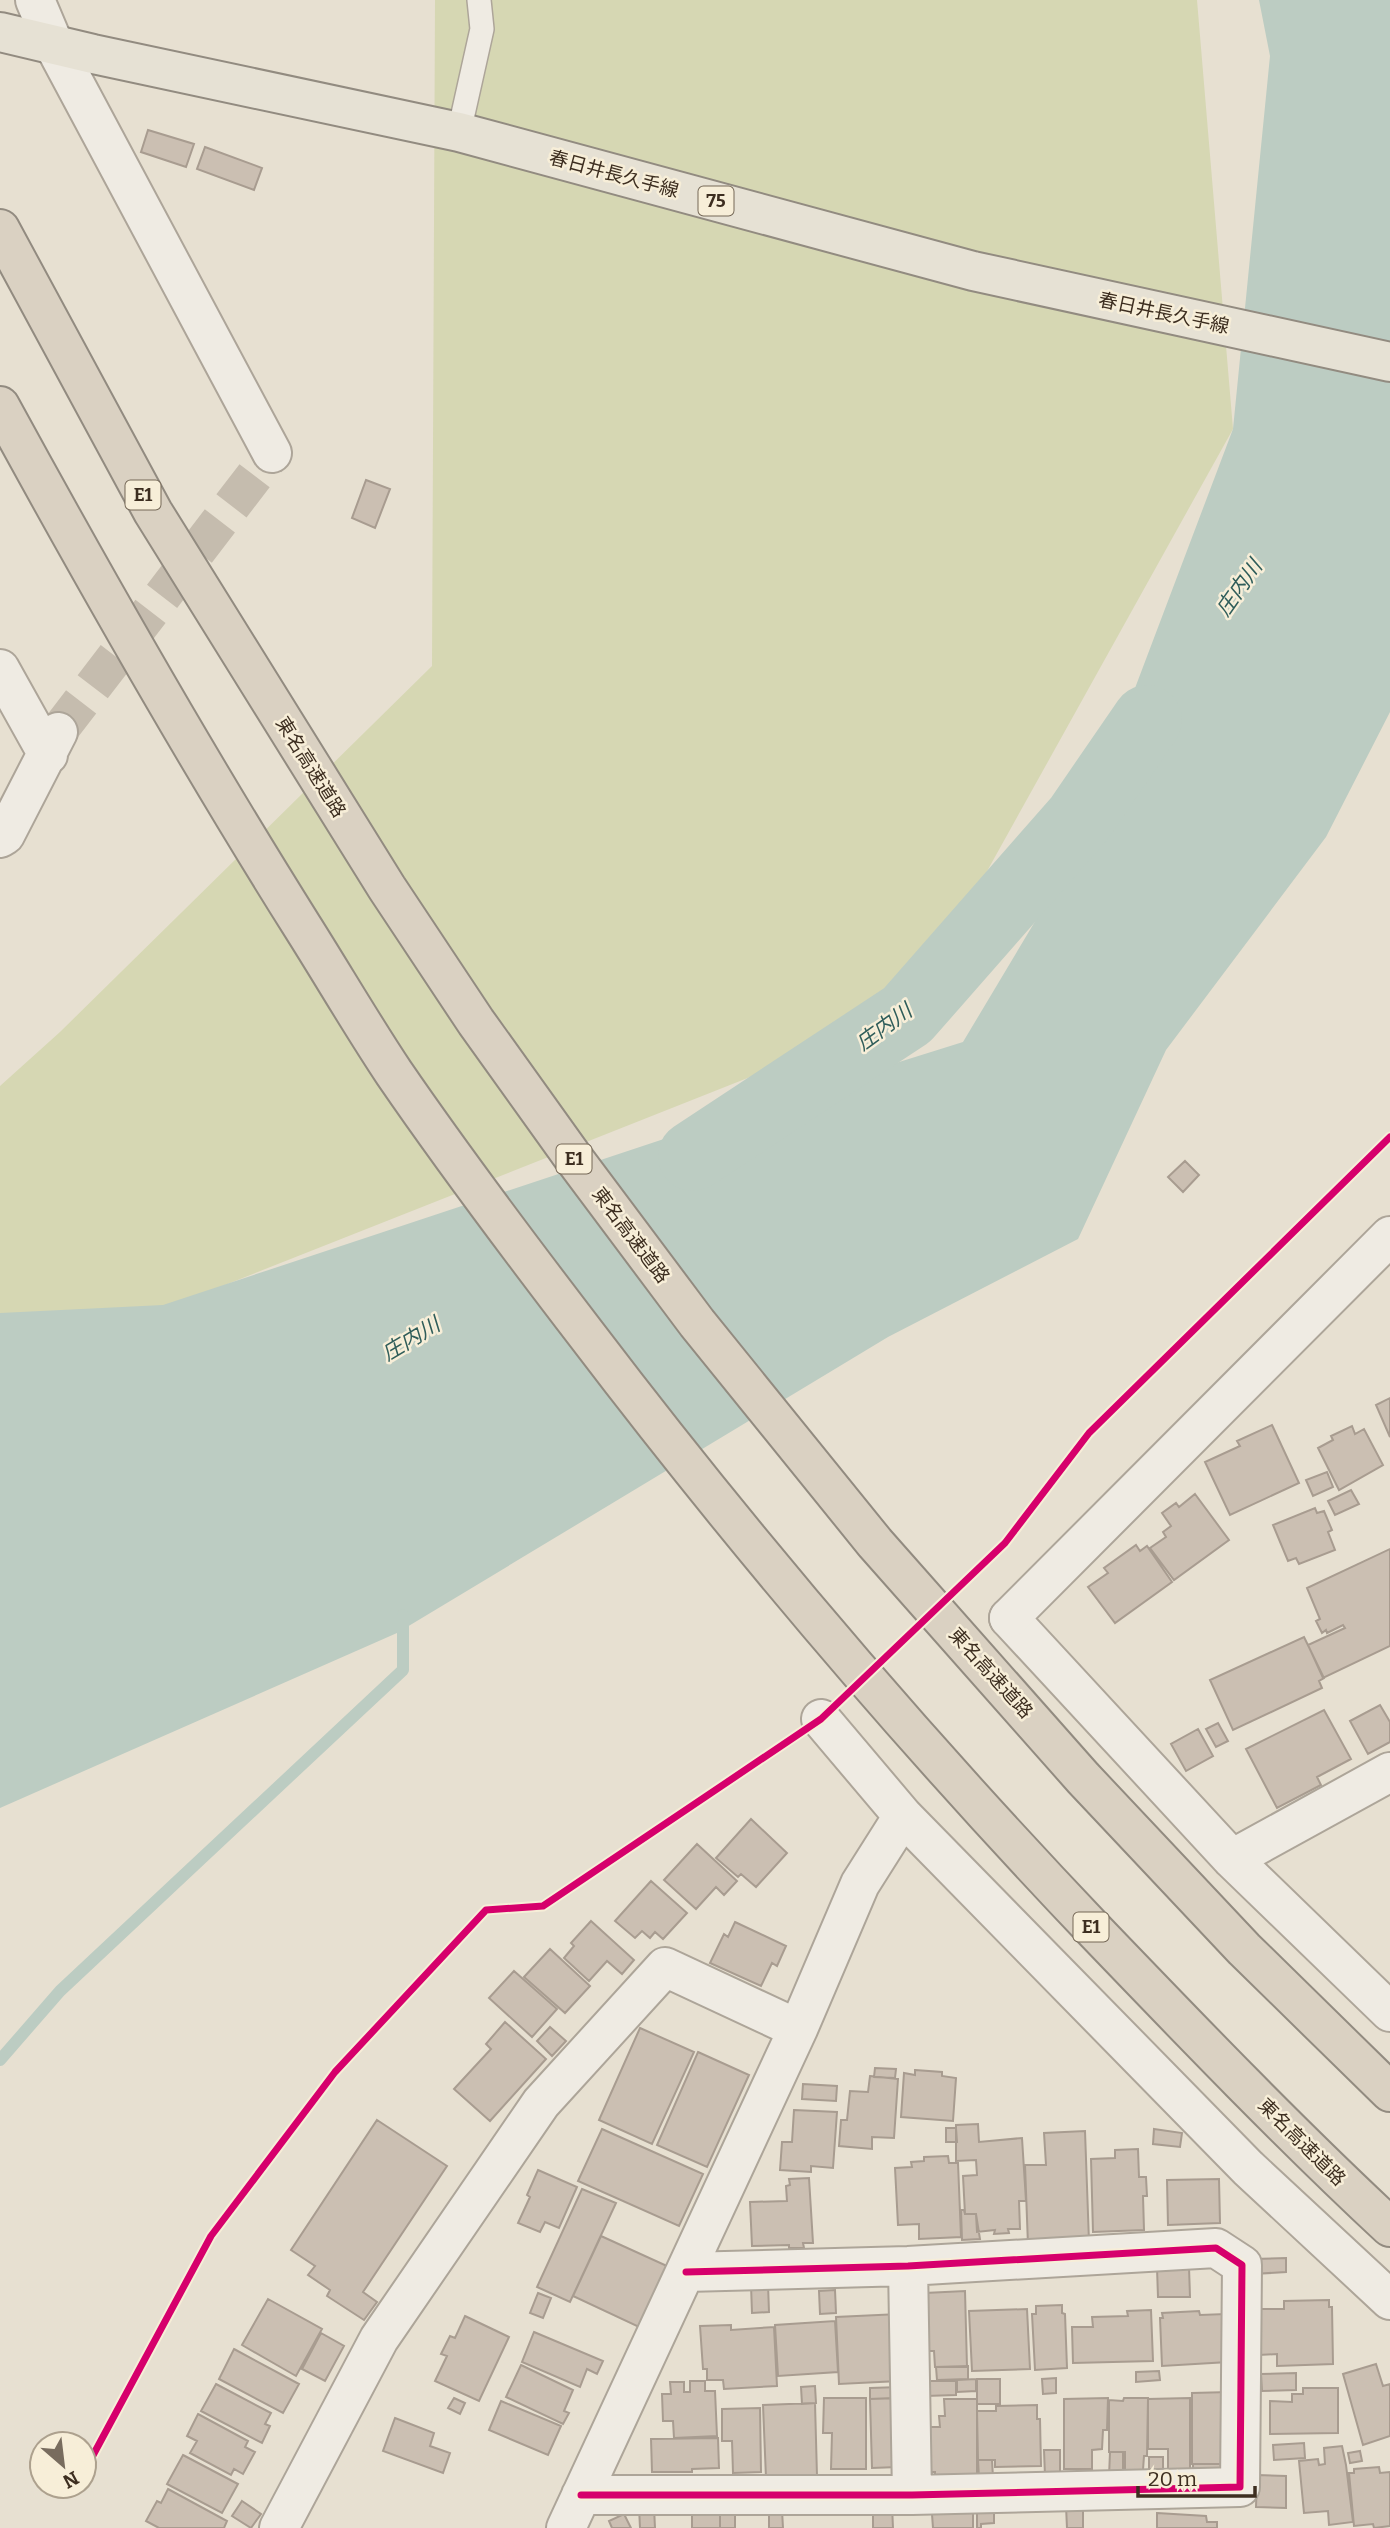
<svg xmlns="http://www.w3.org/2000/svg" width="1390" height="2528" font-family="Bitter,'Noto Sans JP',serif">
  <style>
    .green { fill: #d6d7b3 }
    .water { fill: #bcccc2 }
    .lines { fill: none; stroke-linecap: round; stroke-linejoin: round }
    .stream { stroke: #bcccc2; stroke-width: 12 }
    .river { stroke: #bcccc2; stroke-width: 70 }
    .building { fill: #cbbfb2; stroke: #a89c90; stroke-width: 2 }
    .minor-tunnel { stroke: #c5bcae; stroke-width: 38; stroke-dasharray: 38 19; stroke-linecap: butt }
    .service-casing { stroke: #ada599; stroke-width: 26 }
    .minor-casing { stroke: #ada599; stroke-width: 42 }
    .tertiary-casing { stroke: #ada599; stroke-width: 42 }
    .primary-casing { stroke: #928b80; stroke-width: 42 }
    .motorway-casing { stroke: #928b80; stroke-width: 42 }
    .service { stroke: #efebe3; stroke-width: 23 }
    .minor { stroke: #efebe3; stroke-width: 38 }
    .tertiary { stroke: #efebe3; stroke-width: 38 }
    .primary { stroke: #e6e1d4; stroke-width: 38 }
    .motorway { stroke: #dad1c2; stroke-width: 38 }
    .cycleway-casing { stroke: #f7eed8; stroke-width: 11 }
    .cycleway { stroke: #d6006c; stroke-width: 7 }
    .labels { text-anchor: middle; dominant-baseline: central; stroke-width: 5; stroke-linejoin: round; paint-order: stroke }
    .shield { fill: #f7eed8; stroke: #756857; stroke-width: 2 }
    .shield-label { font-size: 18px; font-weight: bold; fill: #3d2e20 }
    .street-label { font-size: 19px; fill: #3d2e20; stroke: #f7eed8 }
    .water-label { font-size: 21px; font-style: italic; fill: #2f5d5a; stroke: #f7eed8 }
  </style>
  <rect width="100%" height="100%" fill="#e7e0d1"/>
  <!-- green -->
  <path class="green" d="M435,0H1197L1233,429L907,1015L0,1374V1086L60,1032L432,666Z"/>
  <!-- water -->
  <path class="water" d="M1259,0H1390V712L1326,837L1166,1050L1078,1239L888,1337L397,1633L0,1808V1313L163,1305L848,1078L963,1042L1067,868L1233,429L1270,56Z"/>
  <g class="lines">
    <!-- stream -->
    <path class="stream" d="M0,2060L60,1991L403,1670V1615"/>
    <!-- river -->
    <path class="river" d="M693,1156L907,1015L1079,819L1147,720"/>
  </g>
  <!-- building -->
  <path class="building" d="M148,130L194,144L186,167L141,152Z
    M205,147L262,168L254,190L197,169Z
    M366,480L390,489L375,528L352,518Z
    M1185,1161L1199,1175L1183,1192L1168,1177Z
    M1390,1398V1437L1376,1405Z
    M1272,1425L1299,1483L1230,1515L1205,1462L1240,1446L1237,1441Z
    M1352,1426L1355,1434L1364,1429L1383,1465L1339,1490L1318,1448L1333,1440L1331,1436Z
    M1327,1472L1333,1487L1313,1496L1306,1480Z
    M1351,1490L1359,1504L1335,1515L1328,1501Z
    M1195,1494L1229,1540L1174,1580L1150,1548L1166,1537L1163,1532L1171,1526L1162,1513L1176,1503L1179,1507Z
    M1315,1508L1317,1513L1324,1511L1332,1530L1328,1532L1335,1550L1299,1564L1296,1558L1288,1561L1273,1525Z
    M1136,1545L1140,1551L1147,1546L1172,1582L1115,1623L1088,1587L1108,1573L1104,1568Z
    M1390,1549V1646L1323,1678L1308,1645L1345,1628L1343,1625L1327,1633L1326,1630L1322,1633L1316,1621L1320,1619L1307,1588Z
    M1304,1637L1324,1678L1319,1681L1322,1688L1233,1730L1210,1680Z
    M1380,1705L1390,1722V1742L1368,1754L1350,1721Z
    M1324,1710L1351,1759L1317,1777L1321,1785L1277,1808L1246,1749Z
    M1218,1723L1228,1741L1216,1747L1206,1729Z
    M1198,1729L1213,1756L1186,1771L1171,1744Z
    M751,1819L787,1853L756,1887L741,1874L738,1877L716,1858Z
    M697,1844L737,1881L724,1895L716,1887L696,1909L664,1880Z
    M651,1881L687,1913L663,1939L655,1932L650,1938L642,1931L635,1938L615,1921Z
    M591,1921L634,1960L622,1974L607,1961L589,1981L564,1958L574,1946L571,1943Z
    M735,1922L786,1946L777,1966L772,1963L761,1986L710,1963L724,1934L728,1937Z
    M550,1949L590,1986L565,2013L524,1977Z
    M514,1971L557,2009L532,2037L489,1998Z
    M505,2022L546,2059L490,2121L454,2089L491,2049L486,2044Z
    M550,2027L566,2041L552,2056L537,2041Z
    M640,2028L694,2052L652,2144L599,2120Z
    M698,2052L749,2075L707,2167L657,2145Z
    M875,2068L896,2069L895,2078L874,2077Z
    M915,2070L942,2072V2076L956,2078L953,2121L901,2117L904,2073L915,2075Z
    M870,2076L898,2079L894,2138L872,2137V2149L839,2146L841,2120H847L850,2091L868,2092Z
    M803,2084L837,2086L836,2101L802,2099Z
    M794,2110L837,2112L833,2168L811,2166V2172L780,2170L782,2142H792Z
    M377,2120L447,2166L363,2292L377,2302L364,2320L327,2296L330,2290L308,2275L315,2266L291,2250Z
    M978,2124L979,2142L1022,2138L1026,2201H1019L1020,2229H1008L1009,2233L994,2234L995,2230L977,2232L976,2214H965L963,2176L977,2175L976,2160L956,2161V2125Z
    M946,2128H956L957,2142H946Z
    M602,2129L703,2174L679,2226L578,2181Z
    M1154,2129L1182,2133L1180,2147L1153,2144Z
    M1085,2131L1089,2242L1028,2245L1025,2165H1046L1044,2133Z
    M1138,2149L1139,2177H1146L1147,2196H1143L1144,2230L1093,2232L1091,2159L1115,2158V2150Z
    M948,2156L949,2163H958L961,2237L919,2239V2224L898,2225L895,2168L912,2167L911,2162L924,2161V2157Z
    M538,2170L577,2187L559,2228L545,2222L540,2232L518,2223L530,2197L527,2195Z
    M809,2178L813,2243H803L804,2248H789V2245L752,2246L750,2202L787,2201L786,2186L790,2185L789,2179Z
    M1219,2179L1220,2223L1168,2225L1167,2180Z
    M582,2189L616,2203L570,2302L537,2287Z
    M961,2210H964L965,2214H976L980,2239L962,2240Z
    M601,2236L667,2266L639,2327L573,2296Z
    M1286,2258V2272L1254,2274L1253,2259Z
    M1189,2267L1190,2297H1158L1157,2268Z
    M768,2284L769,2312L752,2313L751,2285Z
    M835,2290L836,2313L820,2314L819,2291Z
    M965,2291L967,2367H935L934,2351H927L925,2293Z
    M538,2293L551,2298L543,2318L530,2313Z
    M268,2299L322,2329L296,2376L242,2345Z
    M1329,2300V2307H1332L1333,2364L1277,2366V2354L1259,2355L1261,2332H1255L1260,2309H1284V2301Z
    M1062,2305V2313L1065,2314L1067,2368L1035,2370L1032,2314H1036V2306Z
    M1027,2309L1030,2369L972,2371L969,2311Z
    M1151,2310L1153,2361L1073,2363L1072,2327H1093L1092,2317L1128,2316L1127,2311Z
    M1199,2311L1200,2315L1226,2314L1228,2362L1162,2366L1160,2318H1163L1162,2313Z
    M899,2314V2381L839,2384L836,2317Z
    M465,2316L509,2337L479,2401L435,2381L447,2356L441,2354L450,2336L455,2338Z
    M835,2321L838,2372L778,2376L775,2325Z
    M731,2325V2330L774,2327L777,2386L724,2389L723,2380H707V2369H703L700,2326Z
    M534,2332L603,2361L597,2374L587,2369L580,2387L522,2362Z
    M321,2333L344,2346L325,2381L302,2369Z
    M234,2349L299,2384L283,2413L219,2379Z
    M1376,2364L1383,2386L1390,2384V2436L1363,2445L1343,2374Z
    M521,2365L573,2390L564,2411L569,2413L563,2424L506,2397Z
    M968,2366V2379L937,2380L936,2367Z
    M1159,2371L1160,2380L1136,2382V2372Z
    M1296,2373V2390L1262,2391L1261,2374Z
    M1056,2378V2393L1043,2394L1042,2379Z
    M976,2379V2391L957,2392V2380Z
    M977,2379H1000V2404H977Z
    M690,2381H705V2391H715L717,2436L674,2438L673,2421H663L662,2394H671L670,2382H684V2392H690Z
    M925,2381H956V2395L925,2396Z
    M216,2384L271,2413L265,2424L270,2426L262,2443L201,2411Z
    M815,2386L816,2403L802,2404L801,2387Z
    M900,2387V2398L870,2399V2388Z
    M1303,2388H1338V2433L1270,2434V2401L1292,2402V2394H1303Z
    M1230,2392L1225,2464H1192V2393Z
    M454,2398L465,2403L460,2414L448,2408Z
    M824,2398H866V2469H831L832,2433H823Z
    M893,2398L898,2467L872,2468L870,2399Z
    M1108,2398L1107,2430H1103L1102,2449L1092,2450V2469H1064V2399Z
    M1124,2398H1148L1147,2456H1144L1143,2470H1125V2452H1109V2400L1123,2401Z
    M1190,2398V2470H1168V2449H1148V2399Z
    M944,2399H977V2477H935V2472H926V2427H940L939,2416H945Z
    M501,2401L561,2426L548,2455L489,2430Z
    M815,2403L817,2476L766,2478L763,2405Z
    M1037,2405V2419H1040L1041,2466L995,2467V2460H978L977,2411H996V2406Z
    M760,2408L761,2472L733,2473L732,2441H722V2409Z
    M198,2414L248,2441L245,2447L255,2452L243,2474L234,2469L231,2475L190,2453L197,2441L187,2436Z
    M395,2418L434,2433L430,2446L450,2453L443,2473L383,2451Z
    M718,2438L719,2468L692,2469V2472H652L651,2439Z
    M1304,2443L1305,2458L1274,2460L1273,2445Z
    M1342,2446L1346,2465L1353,2522L1329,2525L1328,2511L1304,2513L1299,2461L1318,2459L1319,2465L1325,2464L1324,2448Z
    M1044,2450H1060V2476H1045Z
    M1360,2451L1362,2461L1350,2463L1348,2453Z
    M1110,2452H1123V2477H1109Z
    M183,2455L238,2484L222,2513L167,2484Z
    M1149,2457H1163V2477L1149,2478Z
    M978,2460H992L993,2478H979Z
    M1193,2464H1222V2477H1193Z
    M1379,2467L1380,2473L1390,2472V2526L1374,2528L1373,2524L1354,2526L1349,2473H1354V2469Z
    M1257,2475L1286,2476V2508L1256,2507Z
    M168,2489L227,2521L224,2528H159L146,2521L157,2501L161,2503Z
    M242,2501L261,2514L251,2528L232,2516Z
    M977,2504H994V2523L981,2524V2528H977Z
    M692,2505H720V2528H692Z
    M873,2505H892L893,2528H873Z
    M1066,2506H1083V2528H1067Z
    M639,2507H654L655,2528H640Z
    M720,2507H735V2528H720Z
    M973,2507V2528H933L932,2514Z
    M769,2510H782L783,2528H769Z
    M1157,2513L1206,2516L1207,2522H1217V2528H1157Z
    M624,2514L631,2528H612L609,2521Z"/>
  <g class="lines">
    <!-- minor-tunnel -->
    <path class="minor-tunnel" d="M58,732L272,453"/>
    <!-- service casing -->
    <g class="service-casing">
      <path id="service" d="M459,132L482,29L479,0"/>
    </g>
    <!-- minor casing -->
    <g class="minor-casing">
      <path id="minor" d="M35,0L54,45L272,453
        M0,669L48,755
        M0,838L5,835L58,732
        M1009,1618L1232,1859L1390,2012
        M821,1719L903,1816L1248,2168L1390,2300
        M1232,1859L1390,1772
        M908,2266L912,2495
        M581,2495H912L1240,2487L1242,2265L1216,2248L908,2266L686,2272
        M279,2528L379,2339L541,2103L665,1967L798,2029
        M566,2528L798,2029L860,1884L903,1816"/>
    </g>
    <!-- tertiary casing -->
    <g class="tertiary-casing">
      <path id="tertiary" d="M1009,1618L1390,1236"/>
    </g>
    <!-- primary casing -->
    <g class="primary-casing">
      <path id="primary" d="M0,32L93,54L459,132L973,271L1390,362"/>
    </g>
    <!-- motorway casing -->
    <g class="motorway-casing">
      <path id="motorway" d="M0,229L153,512L387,888L476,1022L572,1156L697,1323L875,1543L1083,1778L1244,1949L1390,2092
        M0,406C96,582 195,756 302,926C333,975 362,1025 394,1073C455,1162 520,1248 586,1334C745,1543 915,1742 1096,1932C1192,2032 1288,2132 1390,2227"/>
    </g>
    <!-- service -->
    <use href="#service" class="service"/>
    <!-- minor -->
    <use href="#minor" class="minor"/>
    <!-- tertiary -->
    <use href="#tertiary" class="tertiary"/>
    <!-- primary -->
    <use href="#primary" class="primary"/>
    <!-- motorway -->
    <use href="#motorway" class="motorway"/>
    <!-- cycleway casing -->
    <g class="cycleway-casing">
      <path id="cycleway" d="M84,2472L211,2236L335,2072L486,1910L543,1906L821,1719L1005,1543L1089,1433L1390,1137
        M581,2495H912L1240,2487L1242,2265L1216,2248L908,2266L686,2272"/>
    </g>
    <!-- cycleway -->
    <use href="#cycleway" class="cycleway"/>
  </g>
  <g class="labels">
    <!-- shield labels -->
    <g class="shield">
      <rect x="698.5" y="186.5" width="35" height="29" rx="5"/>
      <rect x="125.5" y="480.5" width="35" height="29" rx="5"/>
      <rect x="556.5" y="1144.5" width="35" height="29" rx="5"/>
      <rect x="1073.5" y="1912.5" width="35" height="29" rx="5"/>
    </g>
    <g class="shield-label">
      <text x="716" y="201">75</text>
      <text x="143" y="495">E1</text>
      <text x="574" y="1159">E1</text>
      <text x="1091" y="1927">E1</text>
    </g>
    <!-- street labels -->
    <g class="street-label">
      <text transform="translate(614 174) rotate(15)">春日井長久手線</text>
      <text transform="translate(1164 313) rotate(12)">春日井長久手線</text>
      <text transform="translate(311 767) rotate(58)">東名高速道路</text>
      <text transform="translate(631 1235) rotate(53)">東名高速道路</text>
      <text transform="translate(991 1673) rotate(48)">東名高速道路</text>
      <text transform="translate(1302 2142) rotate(45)">東名高速道路</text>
    </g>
    <!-- water labels -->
    <g class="water-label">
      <text transform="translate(1239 588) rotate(-55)">庄内川</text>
      <text transform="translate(884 1027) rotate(-36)">庄内川</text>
      <text transform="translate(411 1339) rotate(-31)">庄内川</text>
    </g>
  </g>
  <!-- north arrow -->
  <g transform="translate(63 2465) rotate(152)"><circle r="33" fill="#f7eed8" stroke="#ada18e" stroke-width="2"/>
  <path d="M0-5L12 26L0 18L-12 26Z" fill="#786c5e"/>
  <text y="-10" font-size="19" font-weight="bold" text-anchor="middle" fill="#3d2e20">N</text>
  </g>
  <!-- scale -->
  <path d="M1138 2486v10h117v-10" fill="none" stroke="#3d2e20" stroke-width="3.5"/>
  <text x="1148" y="2486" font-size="21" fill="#3d2e20" stroke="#f7eed8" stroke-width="5" paint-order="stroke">20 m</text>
</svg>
